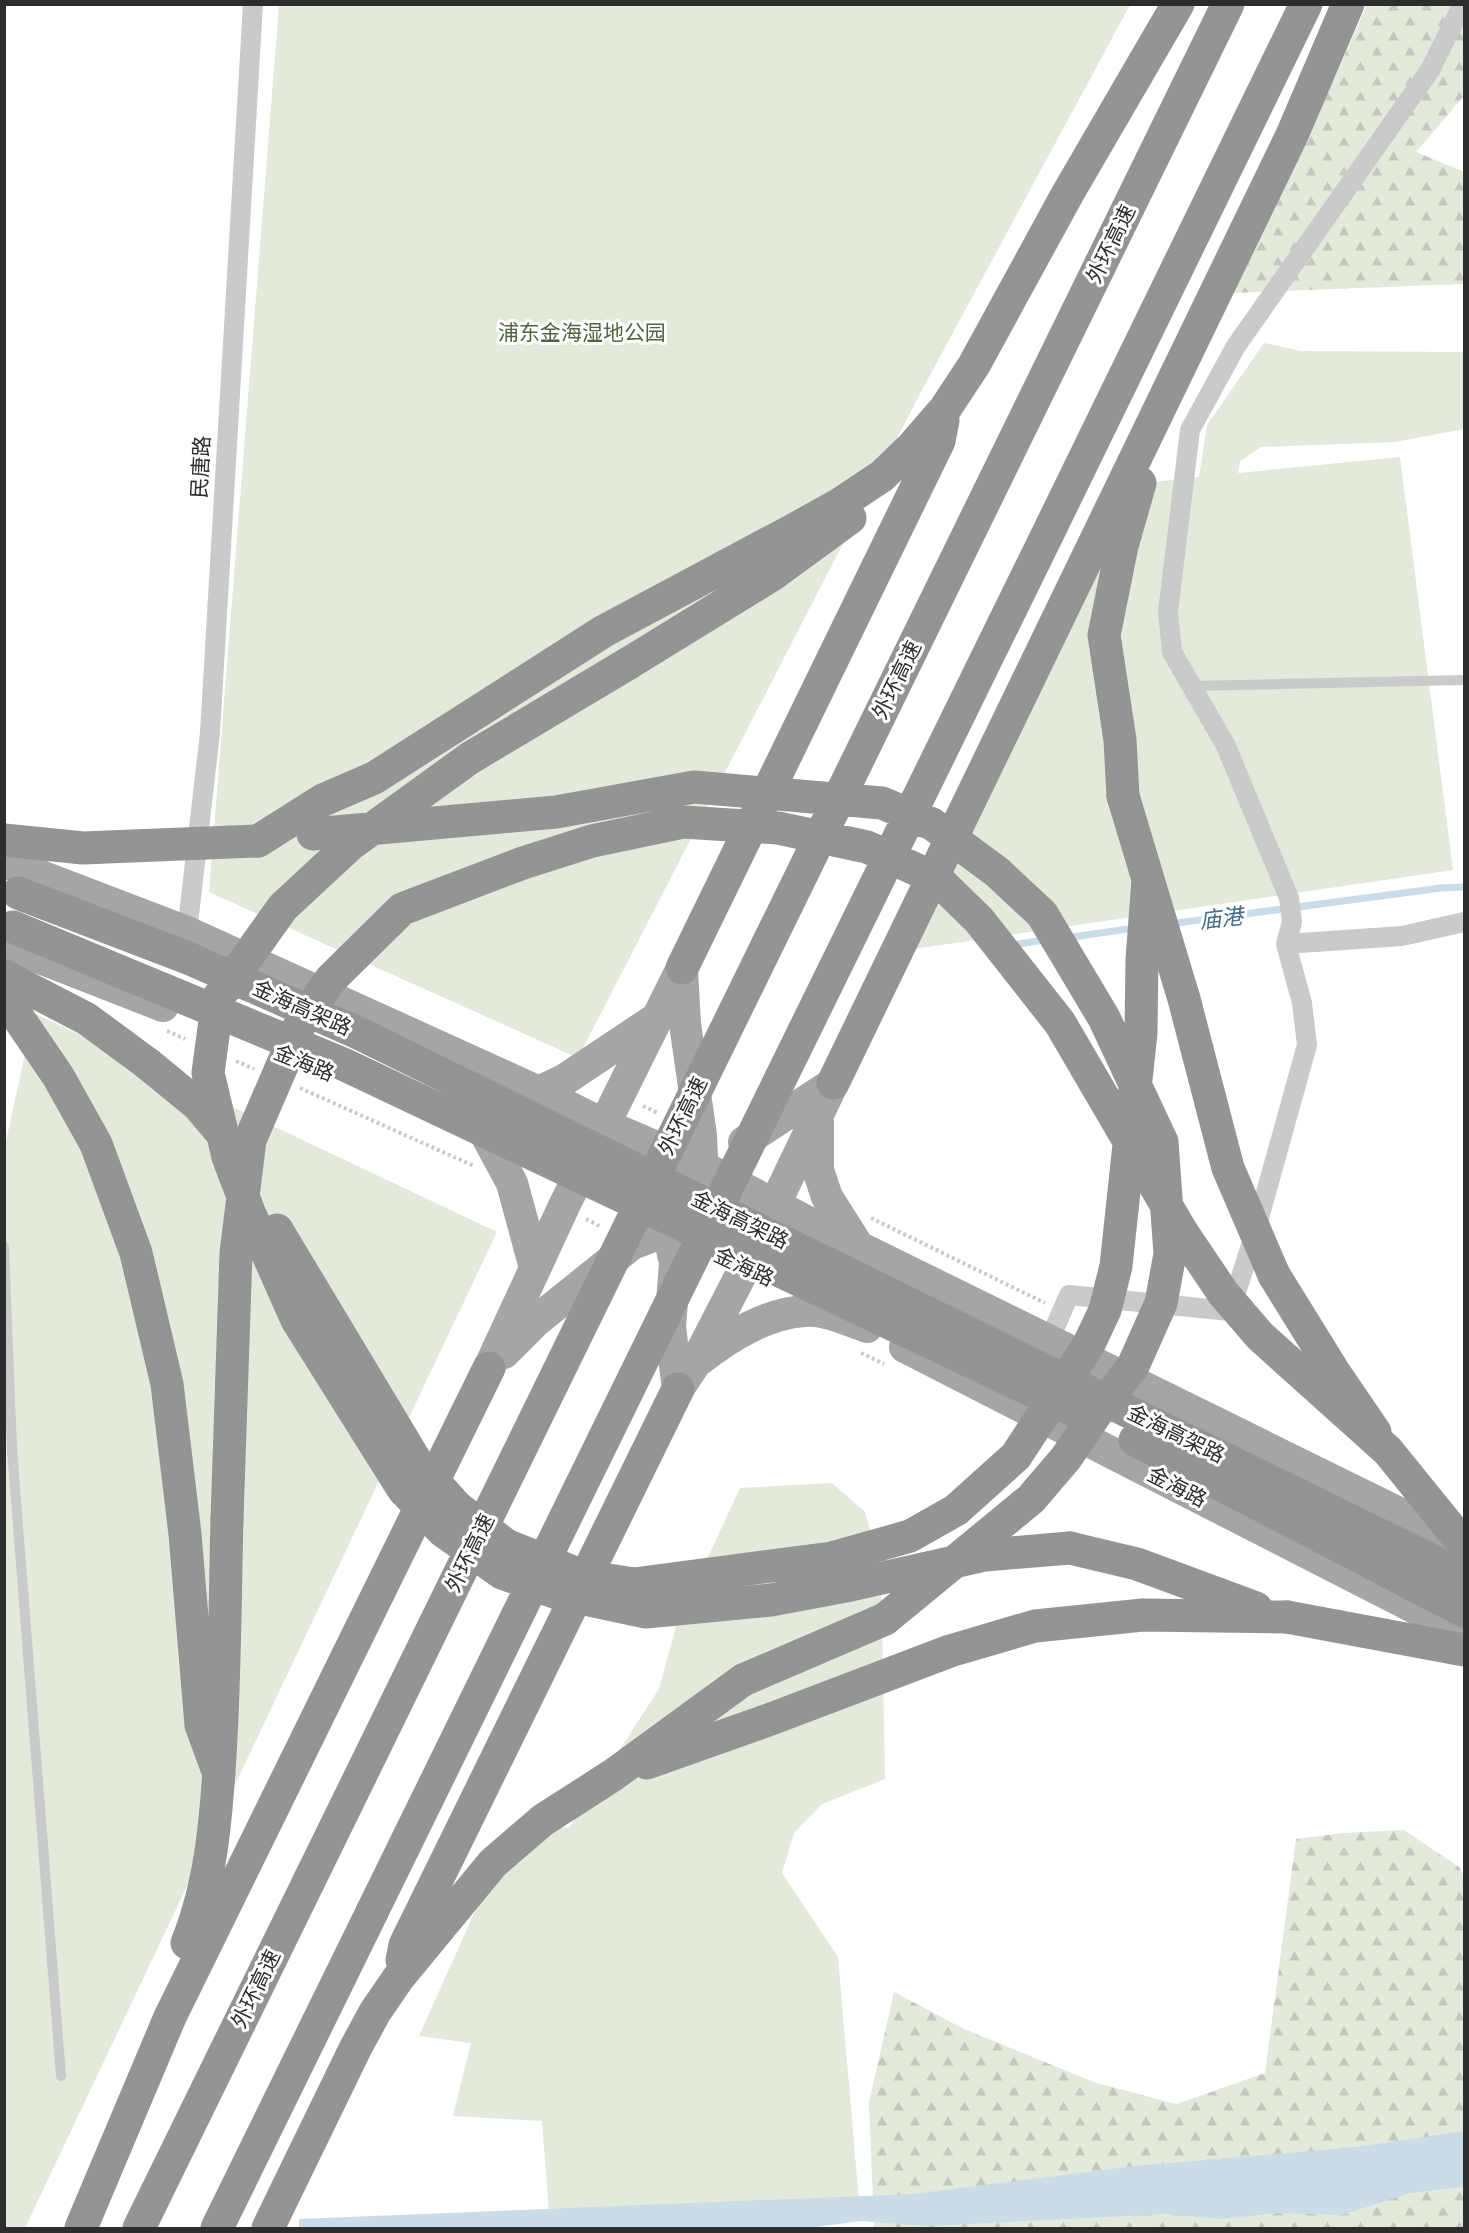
<svg xmlns="http://www.w3.org/2000/svg" width="1469" height="2233" font-family="Jost,'Noto Sans SC',sans-serif">
  <style>
    .forest { fill: url(#forest-firs) }
    .green { fill: #e3eadc }
    .water { fill: #c9dce8 }
    .lines { fill: none; stroke-linecap: round; stroke-linejoin: round }
    .stream { stroke: #c9dce8; stroke-width: 7 }
    .path { stroke: #cacaca; stroke-width: 4; stroke-dasharray: 3 3; stroke-linecap: butt }
    .lane { stroke: #cacaca; stroke-width: 10 }
    .street { stroke: #cacaca; stroke-width: 20 }
    .primary { stroke: #a5a5a5; stroke-width: 32 }
    .highway { stroke: #949494; stroke-width: 33 }
    .highway-bridge { stroke: #949494; stroke-width: 33 }
    .labels { text-anchor: middle; dominant-baseline: central; stroke-width: 6; stroke-linejoin: round; paint-order: stroke }
    .street-label { font-size: 21px; fill: #2d2d2d; stroke: #fff }
    .park-label { font-size: 21px; fill: #50653f; stroke: #fff }
    .water-label { font-size: 22px; font-style: italic; fill: #426c88; stroke: #fff }
  </style>
  <defs>
    <pattern id="forest-firs" width="22" height="20" patternUnits="userSpaceOnUse" patternTransform="scale(1.5)"><rect width="22" height="20" fill="#e3eadc"/><path d="M5 1l3.5 6h-7zM16 11l3.5 6h-7z" fill="#c3c9bd"/></pattern>
  </defs>
  <rect width="100%" height="100%" fill="#fff"/>
  <!-- forest -->
  <path class="forest" d="M1367,5H1464V96L1416,152L1464,172V284L1231,293L1295,166Z
    M1404,1830L1459,1867L1464,1876V2228H874L869,2102L894,1992L964,2029L1096,2083L1177,2104L1265,2073L1296,1839L1343,1833Z"/>
  <!-- green -->
  <path class="green" d="M279,5H1130L922,390L578,1058L209,892Z
    M1264,343L1301,351L1464,352V429L1395,442L1261,447L1240,461L1238,473L1400,457L1453,870L907,950L1136,484L1199,477L1207,425Z
    M34,1013L497,1232L25,2228H5L4,1150Z
    M832,1483L865,1512L881,1570L885,1779L822,1804L794,1833L782,1873L838,1957L859,2201L549,2213L542,2121L453,2116L471,2043L419,2036L515,1822L569,1828L659,1689L676,1626L740,1488Z"/>
  <!-- water -->
  <path class="water" d="M1464,2131V2187L1410,2193L1342,2215L1278,2213L1221,2219L1166,2214L927,2226L861,2221L808,2228H299V2219L913,2194L1135,2166L1356,2147Z"/>
  <g class="lines">
    <!-- stream -->
    <path class="stream" d="M1169,924L1441,888L1464,887
      M1065,938L1135,928
      M1012,945L1045,940"/>
    <!-- path -->
    <path class="path" d="M167,1031L185,1039
      M236,1061L254,1069
      M300,1088L474,1166
      M643,1106L658,1113
      M871,1218L1045,1303
      M586,1219L601,1227
      M861,1353L884,1364"/>
    <!-- lane -->
    <path class="lane" d="M1192,686L1464,680
      M4,1247L12,1449L61,2076"/>
    <!-- street -->
    <path class="street" d="M187,932L210,733L253,4
      M1286,944L1402,936L1464,922
      M1049,1341L1069,1295L1230,1311L1254,1236L1307,1045L1302,1003L1286,944L1292,922L1289,898L1226,746L1172,652L1168,612L1190,430L1236,346L1430,70L1463,4"/>
    <!-- primary -->
    <path class="primary" d="M4,862L187,932L539,1092L605,1125L703,1167L800,1218L1464,1545
      M4,944L163,1006
      M682,970L685,1024L701,1135L703,1183
      M539,1092L564,1080L657,1018
      M818,1123V1170L827,1197L858,1246
      M486,1135L512,1183L535,1268
      M744,1142L832,1084
      M663,1209L675,1263L670,1327L678,1389
      M905,1347L1464,1633
      M504,1353L536,1321L632,1244L666,1231L697,1211
      M699,1360C730,1336 765,1314 804,1311C825,1309 847,1320 867,1327
      M489,1368L564,1206L682,968
      M678,1389L696,1362L744,1269L833,1083"/>
    <!-- highway -->
    <path class="highway" d="M988,494L1228,4
      M1052,525L1306,4
      M629,663L772,575L850,518
      M1123,796L1120,740L1104,635L1122,546L1140,483
      M258,841L323,800L374,778L604,631L795,529L840,504L882,476L912,447L945,409L974,365L1068,193L1178,4
      M682,968L939,441L943,420
      M4,976L87,1019L148,1064
      M4,1001L13,1010L58,1076L96,1144L136,1253L167,1384L185,1534L201,1725L219,1774
      M833,1083L1292,135L1348,4
      M1274,1275L1334,1372L1375,1432
      M1349,1520L1464,1576
      M1070,1548L1137,1564L1256,1608
      M1343,1548L1464,1611
      M647,1763L771,1719L950,1651L1035,1626L1143,1615L1287,1617
      M187,1943C211,1884 216,1819 220,1756C225,1677 225,1598 227,1519
      M402,1960L405,1945L678,1389
      M81,2228L170,2017L489,1368
      M139,2228L309,1881
      M217,2228L372,1912
      M268,2228L355,2049L375,2012L399,1977L493,1863L543,1820L613,1775L743,1680L885,1619"/>
    <!-- highway-bridge -->
    <path class="highway-bridge" d="M629,663L470,758L351,844L283,907L218,998L208,1073L228,1157L249,1212L297,1320L403,1489L443,1531L502,1573L557,1593L646,1612L771,1600L851,1585L985,1555L1070,1548
      M1123,796L1184,999L1228,1168L1274,1275
      M313,834L556,812L694,787L882,803L932,824L997,872L1042,914L1104,1018L1162,1142L1170,1254L1161,1303L1133,1366L1095,1415L1066,1458L1031,1499L885,1619
      M4,840L83,848L258,841
      M18,893L188,958L356,1032L1349,1520
      M13,927L343,1064L1073,1410
      M148,1064L198,1105L220,1131
      M277,1230L417,1463L457,1507L506,1545L583,1576L634,1584L832,1558L910,1536L956,1510L1016,1456L1089,1344L1105,1310L1116,1266L1141,1033L1142,959L1148,880
      M1135,1440L1343,1548
      M227,1519L236,1253L250,1140L301,1022L331,979L402,909L523,863L592,841L683,822L778,828L867,847L937,879L979,920L1060,1023L1182,1232L1223,1293L1260,1336L1388,1451L1464,1545
      M1287,1617L1464,1650
      M309,1881L988,494
      M372,1912L1052,525"/>
  </g>
  <g class="labels">
    <!-- street labels -->
    <g class="street-label">
      <text transform="translate(1111 244) rotate(-64)">外环高速</text>
      <text transform="translate(201 467) rotate(-87)">民唐路</text>
      <text transform="translate(897 680) rotate(-64)">外环高速</text>
      <text transform="translate(302 1008) rotate(24)">金海高架路</text>
      <text transform="translate(304 1063) rotate(22)">金海路</text>
      <text transform="translate(683 1116) rotate(-64)">外环高速</text>
      <text transform="translate(740 1220) rotate(26)">金海高架路</text>
      <text transform="translate(744 1267) rotate(25)">金海路</text>
      <text transform="translate(1176 1434) rotate(26)">金海高架路</text>
      <text transform="translate(1177 1487) rotate(27)">金海路</text>
      <text transform="translate(470 1553) rotate(-64)">外环高速</text>
      <text transform="translate(256 1989) rotate(-64)">外环高速</text>
    </g>
    <!-- park labels -->
    <g class="park-label">
      <text x="582" y="333">浦东金海湿地公园</text>
    </g>
    <!-- water labels -->
    <g class="water-label">
      <text transform="translate(1221 918) rotate(-7)">庙港</text>
    </g>
  </g>
  <!-- border -->
  <rect width="1469" height="2233" fill="none" stroke="#2d2d2d" stroke-width="12"/>
</svg>
